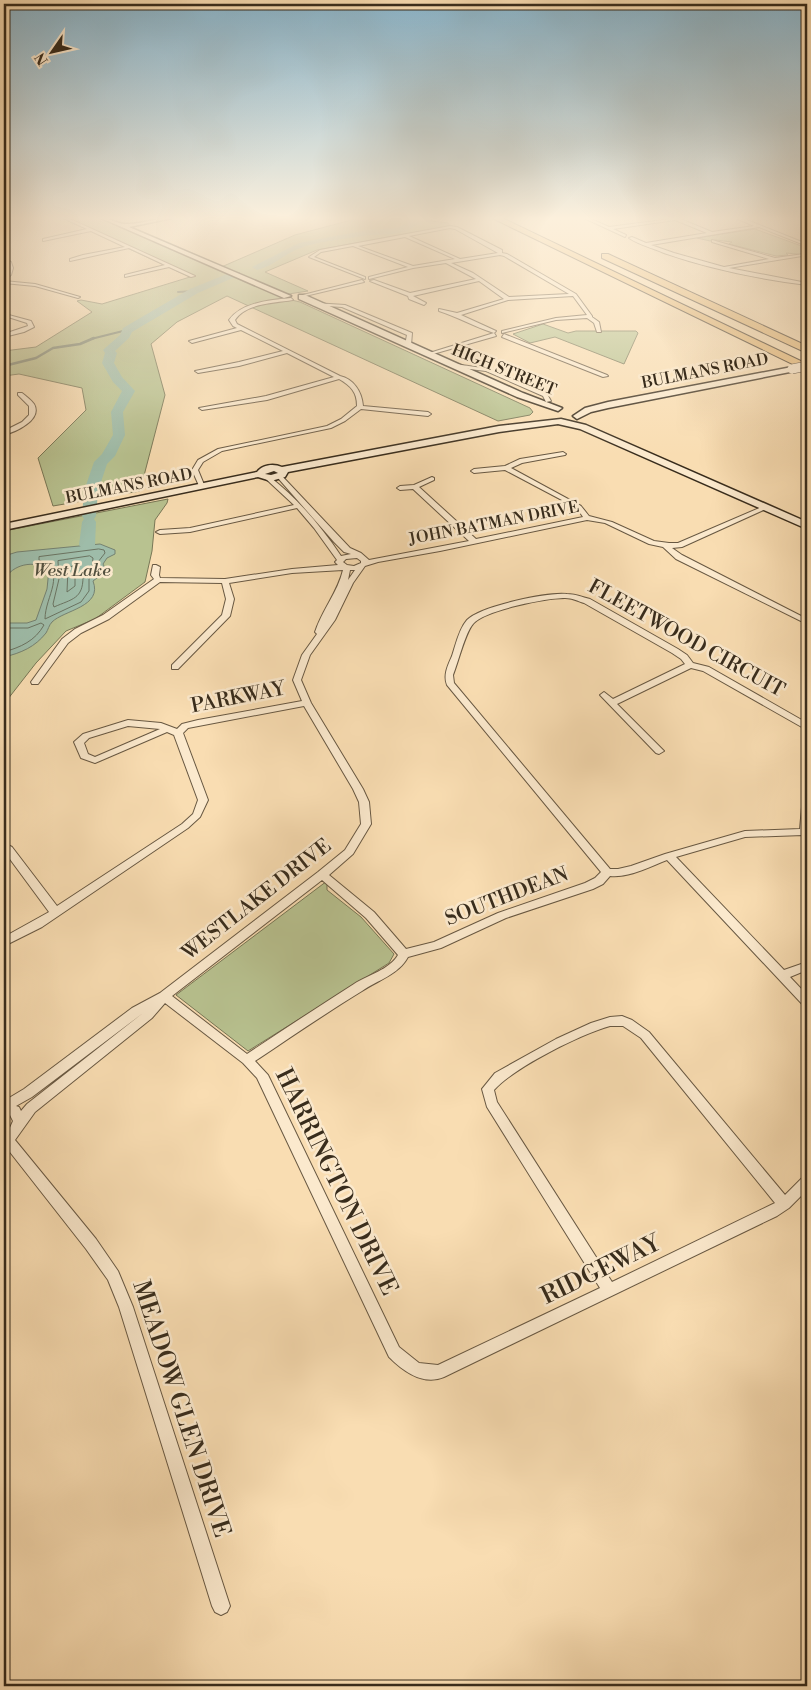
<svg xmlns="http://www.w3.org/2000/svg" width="811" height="1690" font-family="'Libre Bodoni',serif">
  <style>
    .green { fill: #b8c290; stroke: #787756 }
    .water { fill: #9ebca9; stroke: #758271 }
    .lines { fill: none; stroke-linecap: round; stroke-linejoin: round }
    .shore { stroke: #6b7462; stroke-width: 1 }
    .stream-far1 { stroke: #758271; stroke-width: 2 }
    .stream { stroke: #758271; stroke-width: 2.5 }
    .river { fill: #9ebca9; fill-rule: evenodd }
    .street-casing { stroke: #685842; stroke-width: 2 }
    .secondary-casing { stroke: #382c1c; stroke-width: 3 }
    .highway-casing { stroke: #382c1c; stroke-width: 2 }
    .street { fill: #fbe9cd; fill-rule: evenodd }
    .secondary { fill: #fbe9cd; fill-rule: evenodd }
    .highway { fill: #ecbe79; fill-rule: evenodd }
    .secondary-bridge-casing { stroke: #382c1c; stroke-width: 10; stroke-linecap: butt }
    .secondary-bridge { stroke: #fbe9cd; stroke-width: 9 }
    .labels { text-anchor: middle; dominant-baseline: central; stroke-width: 5; stroke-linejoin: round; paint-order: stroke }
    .far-street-label { font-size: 16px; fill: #382c1c; stroke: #fbe9cd }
    .far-water-label { font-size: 18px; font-style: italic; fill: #52503f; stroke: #fbe9cd }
    .street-label { font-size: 20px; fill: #382c1c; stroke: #fbe9cd }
    .near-street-label { font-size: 24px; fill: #382c1c; stroke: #fbe9cd }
  </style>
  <rect width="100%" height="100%" fill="#f9ddb2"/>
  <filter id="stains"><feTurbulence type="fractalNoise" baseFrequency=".004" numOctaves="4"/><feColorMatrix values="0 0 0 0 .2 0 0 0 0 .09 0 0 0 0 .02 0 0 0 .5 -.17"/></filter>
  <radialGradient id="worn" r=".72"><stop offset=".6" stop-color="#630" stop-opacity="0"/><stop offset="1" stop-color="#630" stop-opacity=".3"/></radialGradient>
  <!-- green -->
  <path class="green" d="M62,218H102L219,268L295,235L359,218H433L431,221L448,223L450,226L317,250L265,272L308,291L282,295L283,298L300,302L530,408L533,412L530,415L498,421L227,296L177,322L151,344L165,395L140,491L53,506L38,458L86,410L82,388L19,374L4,376V351L36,347L92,312L77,301L81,300L102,304L190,277Z
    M755,229L807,248V255L786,253L788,255L776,256L729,244L732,242L716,240L710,241L697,238Z
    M543,324L568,333L576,331H636L638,333L624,364L555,337L530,343L513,334Z
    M168,499L167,503L155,520L152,551L145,582L95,619L66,631L36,663L4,704V531Z
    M327,881V890L361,917L394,954L389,963L248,1051L176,995Z"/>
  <!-- water -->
  <path class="water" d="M100,544L115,550V554L107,558L103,564L105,568L109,569L93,581C103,607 64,610 52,622C49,625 48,630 46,633C35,647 21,653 4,657V623H27L36,620L47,589L49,569C33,560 13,564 4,580V556L17,552Z"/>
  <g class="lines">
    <!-- shore -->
    <path class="shore" d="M99,549L104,550L105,553L98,562L99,571L89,579V591L81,602L45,619C45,596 68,572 39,560V557Z
      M90,556L93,558L92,568L83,577C83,599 72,599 54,607L53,604L59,579L58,561Z
      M77,565L79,568L75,576V586L67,592L68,568Z
      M4,628H28L41,623L44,625C35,641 21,647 4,652"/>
    <!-- stream-far1 -->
    <path class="stream-far1" d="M237,273H239
      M178,292L194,291
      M91,339L127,330"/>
    <!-- stream -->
    <path class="stream" d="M4,366L36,358L53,348L80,344L94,338"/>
    <!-- river -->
    <path class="river" d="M409,218H417L420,222C406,238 381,233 362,236C341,240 317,241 298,249C284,255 273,266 257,270L252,267L299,243L367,230L397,228L411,221Z
      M232,272L237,275L235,277L198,293L132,332L129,338L115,351L117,353L114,363L122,377L135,391L123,412L125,435L115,456L107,464L98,491L96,516L94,519L96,522L95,545L92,548H82L79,545L82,522L84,519L82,516L84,491L94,462L102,454L113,435L111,412L122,391L113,382L102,363L105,353L103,350L120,335L123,328L190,289Z"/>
    <!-- street casing -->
    <g class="street-casing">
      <path id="street" d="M63,218H68L195,276L191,277L169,267L125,277V275L165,265L129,248L70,261V259L83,255L125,247L91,231L43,241V239L87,229Z
        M584,218H589L609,227L678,218L712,232L754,226L736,218H742L807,244V246L759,227L651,245L674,253L724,267L769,259L712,242V240L775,258L804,254L802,256L729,268L807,283V285C759,279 710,269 664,253C653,248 639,245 629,238L632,237L646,243L707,233L675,220L613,229L626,235L625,237Z
        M801,218H807V220L802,219Z
        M450,226L457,227L502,250V253L507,254L576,294L592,316V317L599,322L601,332H597L594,323L587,318L556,320L502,333V331L556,318L587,315L573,296L508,300L461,315L496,331L494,333L496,336L426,356V354L494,333C475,327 458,317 439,311V309L457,313L504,299L479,281L413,296L426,303L424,305L409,299L408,296L370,281L374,280L410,293L476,279L446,263L413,268L369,279V277L408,267L353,246L321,252L314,257L365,277V279L309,257L320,250ZM450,228L455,229L498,253L460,259L409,236ZM405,237L455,259L413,266L358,246ZM500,255L504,256L569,294L509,297L473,273L451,263Z
        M4,259L11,262L13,268L11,275L4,280V277L9,268L7,264L4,262Z
        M362,280L364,282L301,297L299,296Z
        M4,281L35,284L80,297L78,298L35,286L4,283Z
        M291,298L293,300C275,303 246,303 235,320L237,324L340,376C353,379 362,391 363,406L428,412L431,414L428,416L361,409L345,421L331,428L222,451L203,462L198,470L205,487L200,488L192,470L198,460L218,449L327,426L341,419L357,406C357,392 351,386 339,379L267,400L202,410L199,408L266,396L334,377L287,353L239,366L198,373L195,371L239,362L283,351L241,330L192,343L189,341L237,328L233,326L229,320C242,302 271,300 291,298Z
        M314,303L345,305L412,333L411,345L408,347L405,345L407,335L342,307L312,305Z
        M5,314L31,321L34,327L24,332L4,337V334L28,326L27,323L5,316Z
        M504,334L607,375L608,376L603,377L502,337Z
        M455,364L489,369L547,394L551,401L546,402L543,396L486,371L453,367L452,366Z
        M18,393H22C26,396 31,400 34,404C43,420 15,432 4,435V431L22,422L29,415V406L18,395Z
        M563,452L566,454L565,455L522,463L511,468L581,506L589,516L612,522L654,541L669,543H678L764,506H768V508L682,547L672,548L682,555L807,619V624L676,559L663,547L649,544L605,523L587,520L440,551L378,562L365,566L353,583L335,620L310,655L301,680L311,703L363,789L369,802L371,824L353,854L329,875L374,912L406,949L434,942L498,913L585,883L595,878L601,872L447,685C443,675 448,665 452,656C456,644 459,629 467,620C480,606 548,592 567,594C575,594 582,597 590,599L678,649L687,655L693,663L709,667L807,723V730L703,671L691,668L617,704L664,751L659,754L656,753L600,695L604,692L613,699L685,664L681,659L672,653L584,603C578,601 572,598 565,598C547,598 484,610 473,624C465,633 458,663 453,675L454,683L610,869H618L631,866L665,854L745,831L800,829L802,807L807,804V837L803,835L745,837L676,857L784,970L807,962V970L790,977L807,995V1006L803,1005L667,860C649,867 629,878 610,876L603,884L593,889L506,918L441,948L408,957C398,975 378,980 362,991C326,1013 291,1037 255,1061L268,1075L399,1347L419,1363L438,1365L600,1288L487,1107L482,1089L495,1073L556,1039L591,1023L610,1017L622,1016L632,1020L649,1032L785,1195L802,1178L807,1176V1190L789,1208L777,1216L444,1377C423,1386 403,1371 389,1357L257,1078L243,1063L165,1003L152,1018L35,1112L15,1140L96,1239L118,1271L133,1307L230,1606L227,1612L221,1615L215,1612L212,1606L119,1307L108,1280L86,1249L6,1147H4V1134L9,1130L13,1121L10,1115L4,1112V1101L24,1089L132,1008L160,993L318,872L345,850L361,824L359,802L353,789L304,706L188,728L183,733L208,800L200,817L188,828L42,927L4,946V937L49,912L4,851V843L12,847L57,906L182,824L193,814L198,800L174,735L167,732L95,763L81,758L74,742L83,734L128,720L161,723L177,729L182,724L198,720L302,701L293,680L302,655L317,634L315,632C322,610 338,592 343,570L292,573L229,583L234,599L230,616L178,669H172V665L222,615L226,599L222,583L160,582L109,619L81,633L68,643L38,684H32L31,682L62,639L75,629L103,615L154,579L151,575L153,565H156L160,567L159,575L160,578L225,579L292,569L338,565L335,562L337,560L314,528L297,508L190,532L160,534L156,532L160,530L190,528L294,505L266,479V477H270C298,499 321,526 341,556L351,554L344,552L334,542L278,478V476H282L350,548L361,553L369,560L469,541L413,489L400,490L397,488L400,486L414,485L432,477L434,478V480L419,487L476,539L583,517L577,508L505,470L474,473L471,471L474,469L505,466L520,459ZM357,558L361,561V563L354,566L347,565L343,562L346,559ZM350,570H355L348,580ZM128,726L160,729L95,757L88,754L84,743L89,738ZM322,880L366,918L398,955C389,970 368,975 354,984C318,1007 283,1030 247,1054L172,996ZM143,1013L27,1104L21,1111L19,1107L16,1106L32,1097ZM610,1026H623L641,1038L775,1203L612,1282L497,1102L494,1090C515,1067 579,1035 610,1026Z
        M4,516L7,518L10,526L9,527L4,526Z"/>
    </g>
    <!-- secondary casing -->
    <g class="secondary-casing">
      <path id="secondary" d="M101,218C110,218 116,223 124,224C138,225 156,218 172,218L129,227L291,296L284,298Z
        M299,295H305L523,393L562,408L558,411L517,397L299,299Z
        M792,367H795V371L608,408L591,412L577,419L573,416L585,408L608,402Z
        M561,419L586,425L807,522V529L580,429L558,424L499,432L288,472L285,477L271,481L258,477L4,530V524L257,472C262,465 273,463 282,467L499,426ZM274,471L278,473L271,475L265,474Z"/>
    </g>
    <!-- highway casing -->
    <g class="highway-casing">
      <path id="highway" d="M492,218H502L807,364V371Z
        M602,254H608L807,346V353L602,258Z"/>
    </g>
    <!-- street -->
    <use href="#street" class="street"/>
    <!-- secondary -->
    <use href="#secondary" class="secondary"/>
    <!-- highway -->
    <use href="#highway" class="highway"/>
    <!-- secondary-bridge casing -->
    <g class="secondary-bridge-casing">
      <path id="secondary-bridge" d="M792,369L807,366"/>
    </g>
    <!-- secondary-bridge -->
    <use href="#secondary-bridge" class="secondary-bridge"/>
  </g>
  <!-- sky -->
  <linearGradient id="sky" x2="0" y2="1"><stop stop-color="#8ab7cf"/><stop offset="0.48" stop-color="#fcf0dc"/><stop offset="1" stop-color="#fcf0dc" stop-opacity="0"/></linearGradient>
  <rect width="811" height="455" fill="url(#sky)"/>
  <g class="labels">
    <!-- far-street labels -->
    <g class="far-street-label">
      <text transform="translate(504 370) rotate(22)">HIGH STREET</text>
      <text transform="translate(705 371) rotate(-11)">BULMANS ROAD</text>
      <text transform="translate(129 486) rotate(-11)">BULMANS ROAD</text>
      <text transform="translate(494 523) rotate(-11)">JOHN BATMAN DRIVE</text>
    </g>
    <!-- far-water labels -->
    <g class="far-water-label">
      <text x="72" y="570">West Lake</text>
    </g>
    <!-- street labels -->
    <g class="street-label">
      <text transform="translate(686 639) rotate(29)">FLEETWOOD CIRCUIT</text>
      <text transform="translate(238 698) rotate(-11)">PARKWAY</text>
      <text transform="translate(507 897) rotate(-21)">SOUTHDEAN</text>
      <text transform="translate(257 900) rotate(-38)">WESTLAKE DRIVE</text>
    </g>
    <!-- near-street labels -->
    <g class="near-street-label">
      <text transform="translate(336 1182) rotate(64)">HARRINGTON DRIVE</text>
      <text transform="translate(601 1270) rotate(-26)">RIDGEWAY</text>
      <text transform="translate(181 1409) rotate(72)">MEADOW GLEN DRIVE</text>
    </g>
  </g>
  <!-- margin -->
  <rect width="811" height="1690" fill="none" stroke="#f9ddb2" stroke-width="20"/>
  <rect x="5" y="5" width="801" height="1680" fill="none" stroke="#382c1c" stroke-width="2.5"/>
  <rect x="10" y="10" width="791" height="1670" fill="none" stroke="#382c1c"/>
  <!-- north arrow -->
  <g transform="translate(52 52) rotate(236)" stroke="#fbe9cd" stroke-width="4" paint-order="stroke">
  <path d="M0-4L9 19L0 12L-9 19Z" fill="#382c1c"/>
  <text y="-8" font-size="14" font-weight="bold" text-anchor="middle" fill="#382c1c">N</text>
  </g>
  <rect width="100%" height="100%" filter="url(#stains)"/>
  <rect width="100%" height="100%" fill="url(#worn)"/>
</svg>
